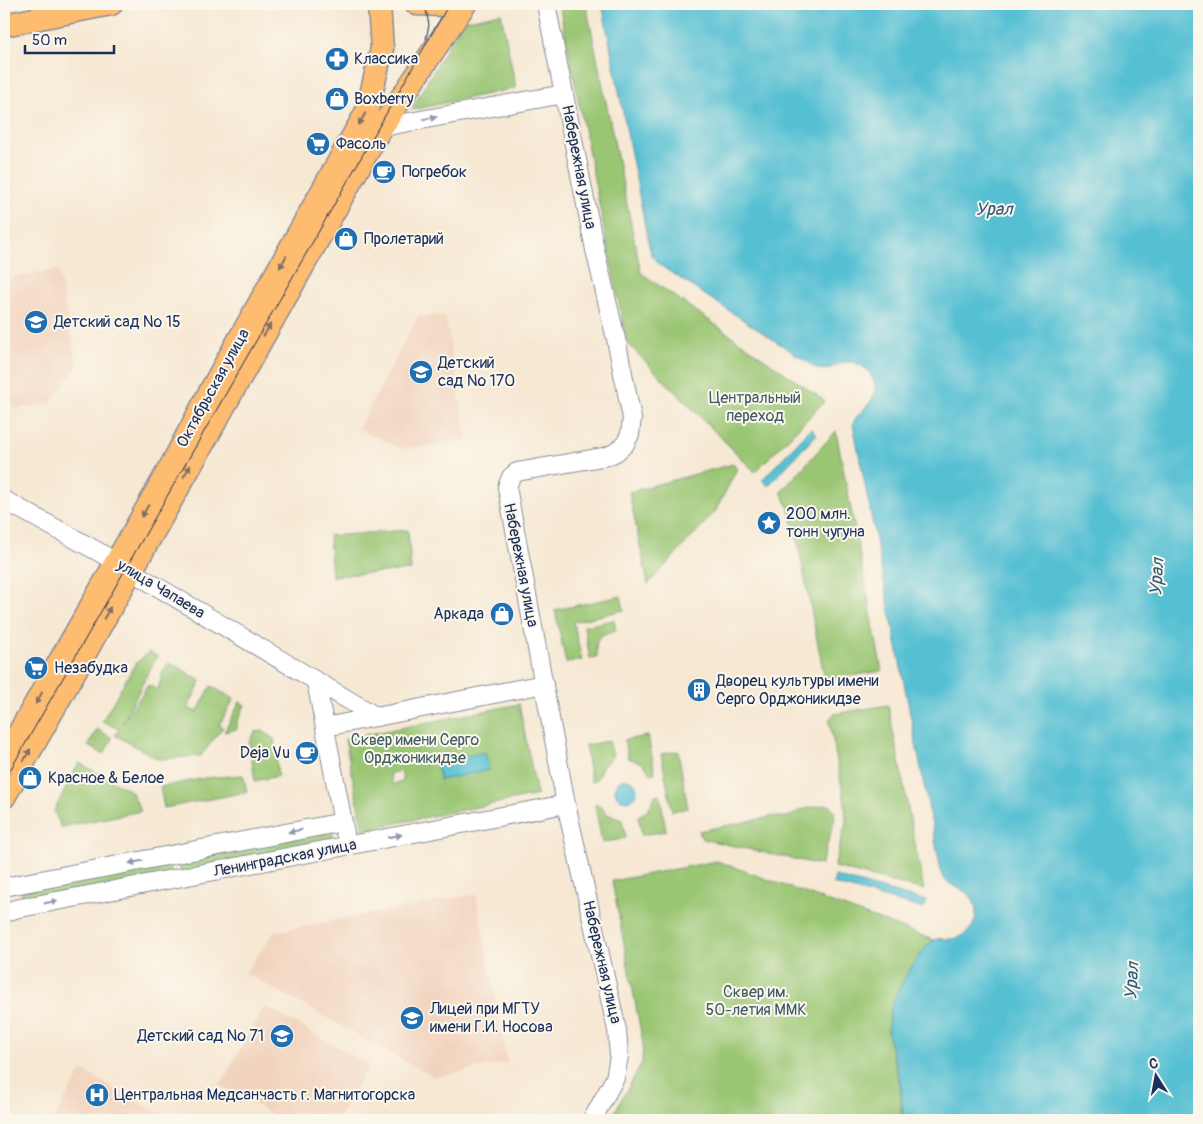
<svg xmlns="http://www.w3.org/2000/svg" width="1203" height="1124" font-family="Pangolin,sans-serif">
  <style>
    .built { fill: #f2d4be }
    .green { fill: #9ac673; stroke: #5a7a68; fill-rule: evenodd }
    .water { fill: #57c0d3; stroke: #397898 }
    .lines { fill: none; stroke-linecap: round; stroke-linejoin: round }
    .minor-casing { stroke: #888c98; stroke-width: 20 }
    .major-casing { stroke: #888c98; stroke-width: 25 }
    .minor { stroke: #fff; stroke-width: 18 }
    .major { stroke: #fdbc70; stroke-width: 22 }
    .tram { stroke: #1b2f5e; stroke-width: 1 }
    .oneway { fill: #8d97ae }
    .oneway2 { fill: #816e66 }
    .labels { text-anchor: middle; dominant-baseline: central; stroke-width: 4; stroke-linejoin: round; paint-order: stroke }
    .poi-label { font-size: 16px; fill: #1b2f5e; stroke: #fbf7ec; text-anchor: start }
    .street-label { font-size: 16px; fill: #1b2f5e; stroke: #fbf7ec }
    .park-label { font-size: 16px; fill: #415c64; stroke: #fbf7ec }
    .water-label { font-size: 18px; font-style: italic; fill: #2d5a81; stroke: #fbf7ec }
  </style>
  <rect width="100%" height="100%" fill="#fbf7ec"/>
  <filter id="ink" filterUnits="userSpaceOnUse"><feTurbulence type="fractalNoise" baseFrequency=".02" numOctaves="2"/><feDisplacementMap in="SourceGraphic" scale="10" xChannelSelector="R" yChannelSelector="G"/><feConvolveMatrix kernelMatrix="1 2 1 2 8 2 1 2 1" color-interpolation-filters="sRGB"/></filter>
  <filter id="wash" filterUnits="userSpaceOnUse"><feTurbulence type="fractalNoise" baseFrequency=".0096" numOctaves="4" result="noise"/><feDisplacementMap in="SourceGraphic" scale="20" xChannelSelector="R" yChannelSelector="G"/><feGaussianBlur stdDeviation="1.12" result="paint"/><feColorMatrix in="noise" values="0 0 0 0 0 0 0 0 0 0 0 0 0 0 0 0 0 1.4 0 .05"/><feComposite in="paint" operator="in"/></filter>
  <g filter="url(#wash)">
    <rect width="100%" height="100%" fill="#f6e8d3"/>
    <!-- built -->
    <path class="built" d="M58,269L77,366L51,403L15,409L4,394V279Z
      M445,315L467,440L403,449L358,429L418,316Z
      M476,894L507,1063L434,1077L245,973L274,932Z
      M265,1006L369,1065L338,1120H282L220,1085Z
      M82,1070L170,1120H53Z"/>
    <!-- green -->
    <path class="green" d="M559,4H586L641,273L825,401L755,472L627,343Z
      M501,13L516,88L411,110L462,21Z
      M836,431L882,671L825,680L797,538L788,506L781,492Z
      M733,464L737,469L715,512L648,584L629,492Z
      M408,530L411,570L332,576L329,536Z
      M621,596L624,610L573,622L582,660L566,663L555,610Z
      M614,620L616,631L600,636L596,644L597,657L590,659L584,626Z
      M149,652L157,656L122,724L148,685L158,690L163,671L170,662L201,681L188,708L197,712L211,686L234,699L219,725L223,727L201,756L158,759L115,735L119,729L102,721L135,664Z
      M240,702L245,705L237,722V729L224,732Z
      M519,704L537,795L363,830L345,739ZM401,771L403,782L392,784L390,773Z
      M888,705L924,890L834,867L846,822L845,803L829,720L834,714Z
      M97,729L112,738L104,754L88,746Z
      M263,731L274,739L278,776L255,781L249,743L255,732Z
      M648,736L655,773L651,774L642,763L628,758L624,740Z
      M609,741L613,756L602,767L596,780L591,782L585,745Z
      M678,751L688,808L672,811L661,754Z
      M79,763L131,791L141,811L61,827L54,811Z
      M243,775L247,792L164,808L160,787L205,778Z
      M660,794L666,831L642,835L638,816C647,812 652,805 655,795Z
      M598,804L607,814L622,820L626,838L602,843L595,805Z
      M825,805H830L834,811L835,818L821,865L702,839L699,831L775,816C782,819 794,817 799,810Z
      M332,830L334,843L181,874L179,861Z
      M717,861L934,940L904,979L890,1012L888,1033L900,1086L902,1120H610L642,1063L643,1043L612,881Z
      M169,863L171,876L24,905L21,891Z"/>
    <!-- water -->
    <path class="water" d="M602,4H1199V1120H902C903,1103 901,1084 897,1067C894,1055 888,1043 888,1030C888,1013 895,994 904,979C910,969 924,946 934,940C939,937 944,940 949,939C964,939 976,927 976,913C977,887 950,891 942,876L853,424C856,409 887,401 870,374C866,368 859,363 851,362C839,360 830,373 818,369L658,264L651,254L648,241Z
      M811,428L817,434L768,486L762,480Z
      M485,752L489,770L440,780L436,762Z
      M615 790a11 11 0 1 1 22 0a11 11 0 1 1-22 0Z
      M835,876L926,901L924,909L833,884Z"/>
  </g>
  <g filter="url(#ink)">
    <g class="lines">
      <!-- minor casing -->
      <g class="minor-casing">
        <path id="minor" d="M546,4L595,250L616,339L632,418L630,434L625,444L616,452L608,456L517,472L511,477L507,487L566,804L617,1030L619,1056L615,1078L592,1120
          M382,127L564,94
          M4,500L97,551L377,717
          M316,681L345,833
          M325,727L544,684
          M4,887L343,822
          M4,913L15,909L566,804"/>
      </g>
      <!-- major casing -->
      <g class="major-casing">
        <path id="major" d="M417,4L443,5L450,4
          M4,25L111,4
          M4,759L171,466L212,388L367,111L382,49L379,4
          M4,797L379,131L465,4"/>
      </g>
      <!-- minor -->
      <use href="#minor" class="minor"/>
      <!-- major -->
      <use href="#major" class="major"/>
      <!-- tram -->
      <path class="tram" d="M425,4L429,25L426,39
        M4,781L449,4"/>
    </g>
    <!-- one-way arrows -->
    <defs><path id="oneway-solid" d="M-6-.8H1V-3.2L6.5 0L1 3.2V.8H-6Z" transform="scale(1.25)"/></defs>
    <g class="oneway">
      <use href="#oneway-solid" transform="translate(430 118) rotate(-10)"/>
      <use href="#oneway-solid" transform="translate(295 831) rotate(169)"/>
      <use href="#oneway-solid" transform="translate(395 836) rotate(-11)"/>
      <use href="#oneway-solid" transform="translate(136 862) rotate(169)"/>
      <use href="#oneway-solid" transform="translate(51 902) rotate(-11)"/>
    </g>
    <g class="oneway2">
      <use href="#oneway-solid" transform="translate(362 119) rotate(119)"/>
      <use href="#oneway-solid" transform="translate(283 262) rotate(119)"/>
      <use href="#oneway-solid" transform="translate(267 330) rotate(-60)"/>
      <use href="#oneway-solid" transform="translate(187 471) rotate(-60)"/>
      <use href="#oneway-solid" transform="translate(145 511) rotate(120)"/>
      <use href="#oneway-solid" transform="translate(107 613) rotate(-61)"/>
      <use href="#oneway-solid" transform="translate(39 698) rotate(119)"/>
      <use href="#oneway-solid" transform="translate(27 755) rotate(-61)"/>
    </g>
  </g>
  <!-- icons -->
  <defs>
    <g id="pharmacy-disc" transform="scale(1.25)"><circle r="9.5" fill="#1f6fb2" stroke="#fbf7ec"/><path d="M-2-6h4v4h4v4h-4v4h-4v-4h-4v-4h4Z" fill="#fff"/></g>
    <g id="shop-disc" transform="scale(1.25)"><circle r="9.5" fill="#1f6fb2" stroke="#fbf7ec"/><path d="M-5-2.5h2.3a2.7 3.5 0 0 1 5.4 0H5L5.5 6h-11ZM-1.5-2.5h3a1.5 2.3 0 0 0-3 0Z" fill="#fff"/></g>
    <g id="supermarket-disc" transform="scale(1.25)"><circle r="9.5" fill="#1f6fb2" stroke="#fbf7ec"/><path d="M-6-5.5h2.5l.6 2H6L4.5 2H-2.5L-4.4-4H-6ZM-1.5 3.2a1.3 1.3 0 1 0 .1 0ZM3 3.2a1.3 1.3 0 1 0 .1 0Z" fill="#fff"/></g>
    <g id="cafe-disc" transform="scale(1.25)"><circle r="9.5" fill="#1f6fb2" stroke="#fbf7ec"/><path d="M-5.5-4.5H6V0H3Q3 3.5 0 3.5H-2.5Q-5.5 3.5-5.5 0ZM3-3.2v2h1.7v-2ZM-6 4.5H4V6H-6Z" fill="#fff"/></g>
    <g id="school-disc" transform="scale(1.25)"><circle r="9.5" fill="#1f6fb2" stroke="#fbf7ec"/><path d="M0-5L7-2L0 1L-7-2ZM-4 1L0 2.5L4 1V4Q0 6-4 4Z" fill="#fff"/></g>
    <g id="sight-disc" transform="scale(1.25)"><circle r="9.5" fill="#1f6fb2" stroke="#fbf7ec"/><path d="M0-6L1.8-2.2L6-1.7L2.9 1.2L3.7 5.4L0 3.3L-3.7 5.4L-2.9 1.2L-6-1.7L-1.8-2.2Z" fill="#fff"/></g>
    <g id="building-disc" transform="scale(1.25)"><circle r="9.5" fill="#1f6fb2" stroke="#fbf7ec"/><path d="M-4-6H4V6H1V3H-1V6H-4ZM-2.5-4.3h1.7v1.8h-1.7ZM.8-4.3h1.7v1.8H.8ZM-2.5-1h1.7V.8h-1.7ZM.8-1h1.7V.8H.8Z" fill="#fff"/></g>
    <g id="hospital-disc" transform="scale(1.25)"><circle r="9.5" fill="#1f6fb2" stroke="#fbf7ec"/><path d="M-5-5h3v3.5h4V-5h3V5h-3V1.5h-4V5h-3Z" fill="#fff"/></g>
  </defs>
  <g fill-rule="evenodd">
    <use href="#pharmacy-disc" x="337" y="59"/>
    <use href="#shop-disc" x="337" y="99"/>
    <use href="#supermarket-disc" x="318" y="144"/>
    <use href="#cafe-disc" x="384" y="172"/>
    <use href="#shop-disc" x="346" y="239"/>
    <use href="#school-disc" x="36" y="322"/>
    <use href="#school-disc" x="421" y="372"/>
    <use href="#sight-disc" x="769" y="523"/>
    <use href="#shop-disc" x="502" y="614"/>
    <use href="#supermarket-disc" x="36" y="668"/>
    <use href="#building-disc" x="699" y="690"/>
    <use href="#cafe-disc" x="307" y="753"/>
    <use href="#shop-disc" x="30" y="778"/>
    <use href="#school-disc" x="412" y="1018"/>
    <use href="#school-disc" x="282" y="1036"/>
    <use href="#hospital-disc" x="97" y="1095"/>
  </g>
  <g class="labels">
    <!-- poi labels -->
    <g class="poi-label">
      <text x="354" y="59">Классика</text>
      <text x="354" y="99">Boxberry</text>
      <text x="336" y="144">Фасоль</text>
      <text x="402" y="172">Погребок</text>
      <text x="364" y="239">Пролетарий</text>
      <text x="54" y="322">Детский сад № 15</text>
      <text x="438" y="363">Детский<tspan x="438" dy="18">сад № 170</tspan></text>
      <text x="786" y="514">200 млн.<tspan x="786" dy="18">тонн чугуна</tspan></text>
      <text x="484" y="614" text-anchor="end">Аркада</text>
      <text x="54" y="668">Незабудка</text>
      <text x="716" y="681">Дворец культуры имени<tspan x="716" dy="18">Серго Орджоникидзе</tspan></text>
      <text x="290" y="753" text-anchor="end">Deja Vu</text>
      <text x="48" y="778">Красное &amp; Белое</text>
      <text x="430" y="1009">Лицей при МГТУ<tspan x="430" dy="18">имени Г.И. Носова</tspan></text>
      <text x="264" y="1036" text-anchor="end">Детский сад № 71</text>
      <text x="114" y="1095">Центральная Медсанчасть г. Магнитогорска</text>
    </g>
    <!-- street labels -->
    <g class="street-label">
      <text transform="translate(579 167) rotate(79)">Набережная улица</text>
      <text transform="translate(213 388) rotate(-61)">Октябрьская улица</text>
      <text transform="translate(521 565) rotate(79)">Набережная улица</text>
      <text transform="translate(161 589) rotate(31)">улица Чапаева</text>
      <text transform="translate(285 858) rotate(-11)">Ленинградская улица</text>
      <text transform="translate(602 962) rotate(77)">Набережная улица</text>
    </g>
    <!-- park labels -->
    <g class="park-label">
      <text x="755" y="398">Центральный<tspan x="755" dy="18">переход</tspan></text>
      <text x="415" y="740">Сквер имени Серго<tspan x="415" dy="18">Орджоникидзе</tspan></text>
      <text x="756" y="992">Сквер им.<tspan x="756" dy="18">50-летия ММК</tspan></text>
    </g>
    <!-- water labels -->
    <g class="water-label">
      <text x="994" y="209">Урал</text>
      <text transform="translate(1157 577) rotate(-86)">Урал</text>
      <text transform="translate(1132 981) rotate(-86)">Урал</text>
    </g>
  </g>
  <!-- margin -->
  <rect width="1203" height="1124" fill="none" stroke="#fbf7ec" stroke-width="20"/>
  <!-- north arrow -->
  <g transform="translate(1156 1076) rotate(349)" stroke="#fbf7ec" stroke-width="4" paint-order="stroke">
  <path d="M0-4L9 19L0 12L-9 19Z" fill="#1b2f5e"/>
  <text y="-8" font-size="14" font-weight="bold" text-anchor="middle" fill="#1b2f5e">С</text>
  </g>
  <!-- scale -->
  <path d="M25 45v8h89v-8" fill="none" stroke="#1b2f5e" stroke-width="2.5"/>
  <text x="32" y="45" font-size="15" fill="#1b2f5e" stroke="#fbf7ec" stroke-width="4" paint-order="stroke">50 m</text>
</svg>
